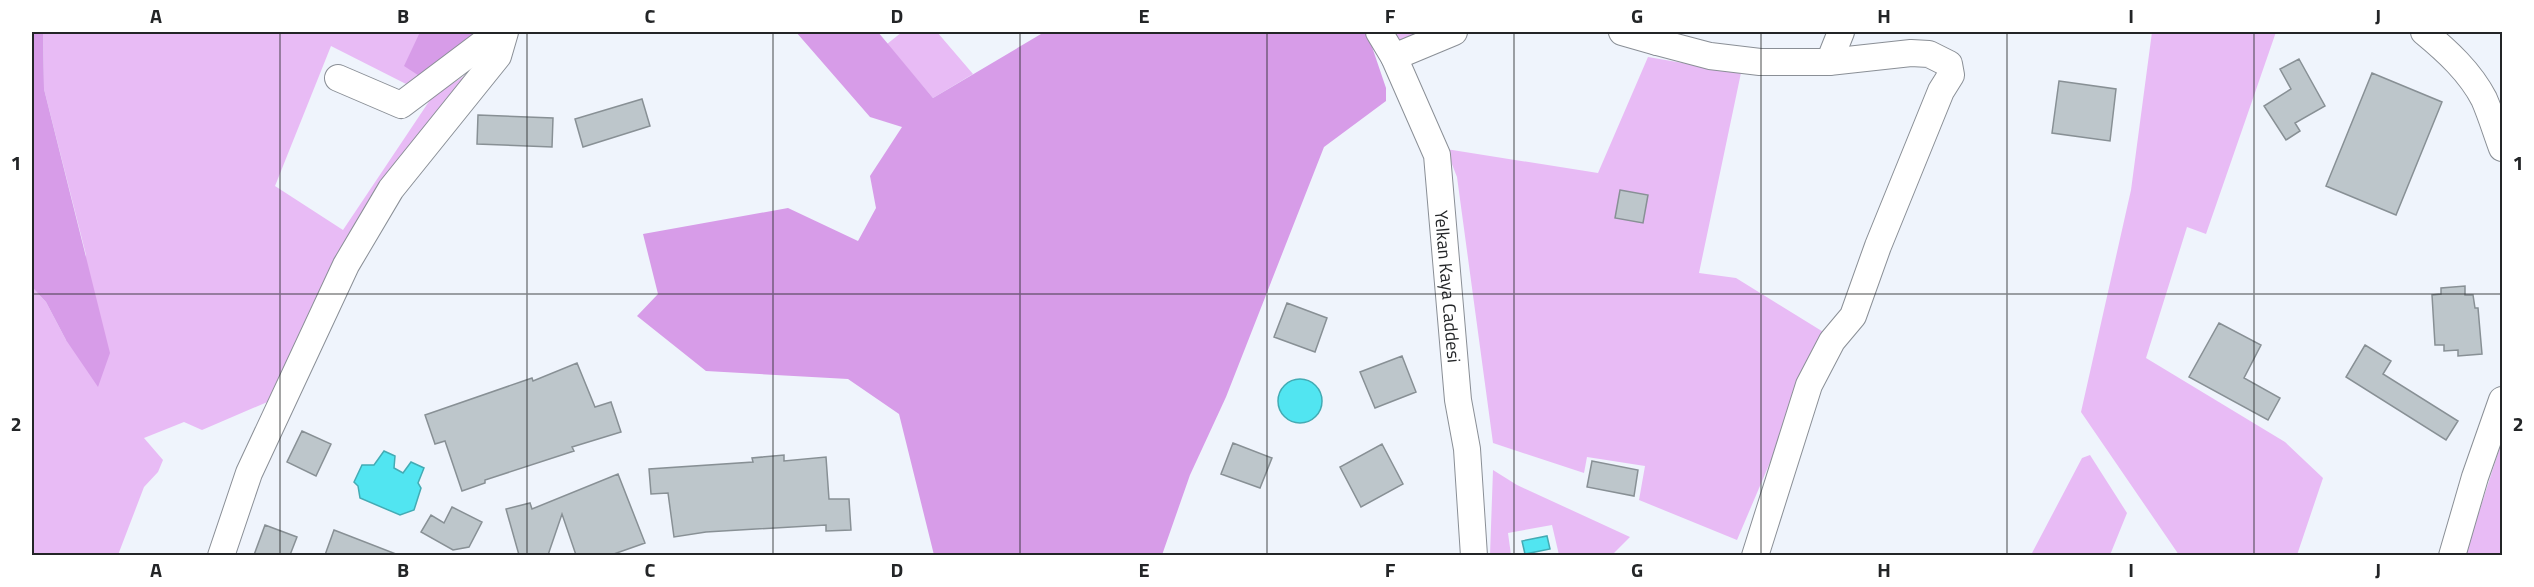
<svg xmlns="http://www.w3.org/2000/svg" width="2534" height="587" font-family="'Titillium Web',sans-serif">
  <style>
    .green { fill: #e8bbf5 }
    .forest { fill: #d79ce8 }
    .water { fill: #51e5f1; stroke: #43abb4; stroke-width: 1.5 }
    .building { fill: #bdc6cb; stroke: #889095; stroke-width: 1.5 }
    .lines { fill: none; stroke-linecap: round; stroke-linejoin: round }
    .minor-casing { stroke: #8a8f96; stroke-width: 28 }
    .minor { stroke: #fff; stroke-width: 26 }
    .grid { fill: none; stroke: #232527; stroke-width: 1.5; stroke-opacity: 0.55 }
    .labels { text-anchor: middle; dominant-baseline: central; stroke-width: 6; stroke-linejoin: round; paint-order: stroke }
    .street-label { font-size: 18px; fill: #232527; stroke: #fff }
    .neatline { fill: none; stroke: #232527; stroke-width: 2 }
    .grid-label { font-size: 20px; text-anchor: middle; font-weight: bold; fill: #232527 }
  </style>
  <rect width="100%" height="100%" fill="#eff4fc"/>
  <!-- green -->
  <path class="green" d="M43,32H478L410,86L331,46L275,186L343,230L432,97L473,70L272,400L202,430L184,422L144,438L163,460L158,472L144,487L118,555H32V287L46,302L66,340L86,255L44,89Z
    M902,32H937L973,74L933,98L887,44Z
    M1389,32H1423L1396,43Z
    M2152,32H2276L2206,234L2187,227L2146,358L2285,442L2323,478L2297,555H2179L2081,412L2131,190Z
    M1648,57L1706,67L1742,68L1699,273L1736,278L1825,333L1737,540L1639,500L1645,466L1587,457L1584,473L1493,443L1457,177L1446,149L1598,173Z
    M2502,441V555H2465Z
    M2090,455L2127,513L2110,555H2031L2082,458Z
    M1493,470L1517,485L1630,537L1612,555H1559L1552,525L1508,533L1511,555H1490Z"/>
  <!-- forest -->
  <path class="forest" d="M32,32H43L44,89L110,353L98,387L66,340L46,302L32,287Z
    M420,32H478L421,77L404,66Z
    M796,32H878L933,98L1041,34L1040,32H1367L1386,88V101L1324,147L1226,397L1190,475L1162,555H934L899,414L848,379L706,371L637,316L658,294L643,234L788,208L858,241L876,208L870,176L902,127L870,117Z"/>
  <!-- water -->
  <path class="water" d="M1278 401a22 22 0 1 1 44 0a22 22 0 1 1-44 0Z
    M384,451L395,456L394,468L403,473L411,462L424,468L418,483L421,488L414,510L400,515L360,498L358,486L354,482L362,465H374Z
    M1547,536L1550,549L1525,554L1522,541Z"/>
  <!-- building -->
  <path class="building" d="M2299,59L2325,106L2295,123L2300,131L2286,140L2264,106L2291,89L2280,69Z
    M2372,73L2442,102L2396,215L2326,186Z
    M2059,81L2116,89L2110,141L2052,133Z
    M642,99L650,126L583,147L575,119Z
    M478,115L553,118L552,147L477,144Z
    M1620,190L1648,195L1643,223L1615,218Z
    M2465,286V295H2473L2475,308H2478L2482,354L2458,356V350L2444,351V345H2435L2432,295L2441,294V288Z
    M1287,303L1327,318L1315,352L1274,337Z
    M2219,323L2261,345L2244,378L2280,398L2268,420L2189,377Z
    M2365,345L2391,361L2383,374L2458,421L2446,440L2346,377Z
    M1402,356L1416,392L1375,408L1360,372Z
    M577,363L595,407L611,402L621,432L572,447L574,451L485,480V483L462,491L445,441L435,444L425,415L532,378L533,381Z
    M302,431L331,444L316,476L287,462Z
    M1233,443L1272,458L1260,488L1221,474Z
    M1382,444L1403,484L1361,507L1340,467Z
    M784,455V461L826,457L829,499H849L851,530L826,531V525L706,532L674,537L668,493L651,494L649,469L753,462L752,458Z
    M1592,461L1638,470L1634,496L1587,487Z
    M618,474L645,543L611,555H576L562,514L548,555H519L506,509L530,503L532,509Z
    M452,507L482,522L469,547L453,550L421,532L431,515L444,523Z
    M265,525L297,537L290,555H254Z
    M334,530L396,554V555H325Z"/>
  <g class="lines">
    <!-- minor casing -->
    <g class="minor-casing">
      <g id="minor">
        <path id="s1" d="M1379,32L1394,57L1437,155L1458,400L1467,449L1474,556"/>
        <path d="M1622,32L1657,42L1661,32"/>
        <path d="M2424,32C2447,51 2470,72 2484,99C2491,115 2496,132 2502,148"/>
        <path d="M1657,42L1710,56L1760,62H1829L1911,53L1929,54L1949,64L1951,75L1941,91L1878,246L1853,316L1832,341L1809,385L1755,556"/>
        <path d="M1394,57L1454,32"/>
        <path d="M1829,62L1841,32"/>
        <path d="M338,78L401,105L498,32"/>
        <path d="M221,556L249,473L346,265L391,189L498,56L505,32"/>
        <path d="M2452,556L2475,477L2502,400"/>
      </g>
    </g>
    <!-- minor -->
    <use href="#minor" class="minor"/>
  </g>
  <!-- grid -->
  <path class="grid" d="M280,32V556M527,32V556M773,32V556M1020,32V556M1267,32V556M1514,32V556M1761,32V556M2007,32V556M2254,32V556M32,294H2502"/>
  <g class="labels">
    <!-- street labels -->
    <g class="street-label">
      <text stroke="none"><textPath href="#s1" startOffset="268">Yelkan Kaya Caddesi</textPath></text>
    </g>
  </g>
  <!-- border -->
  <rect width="2534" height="587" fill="none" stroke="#ffffff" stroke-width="66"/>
  <rect x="33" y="33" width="2468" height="521" class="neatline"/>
  <g class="grid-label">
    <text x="156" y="23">A</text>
    <text x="403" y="23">B</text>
    <text x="650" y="23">C</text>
    <text x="897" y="23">D</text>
    <text x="1144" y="23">E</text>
    <text x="1390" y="23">F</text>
    <text x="1637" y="23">G</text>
    <text x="1884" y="23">H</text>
    <text x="2131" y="23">I</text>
    <text x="2378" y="23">J</text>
    <text x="16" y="170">1</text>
    <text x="2518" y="170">1</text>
    <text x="16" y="431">2</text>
    <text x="2518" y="431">2</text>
    <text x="156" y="577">A</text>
    <text x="403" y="577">B</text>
    <text x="650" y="577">C</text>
    <text x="897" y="577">D</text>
    <text x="1144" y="577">E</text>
    <text x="1390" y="577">F</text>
    <text x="1637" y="577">G</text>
    <text x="1884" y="577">H</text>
    <text x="2131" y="577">I</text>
    <text x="2378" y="577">J</text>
  </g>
</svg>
